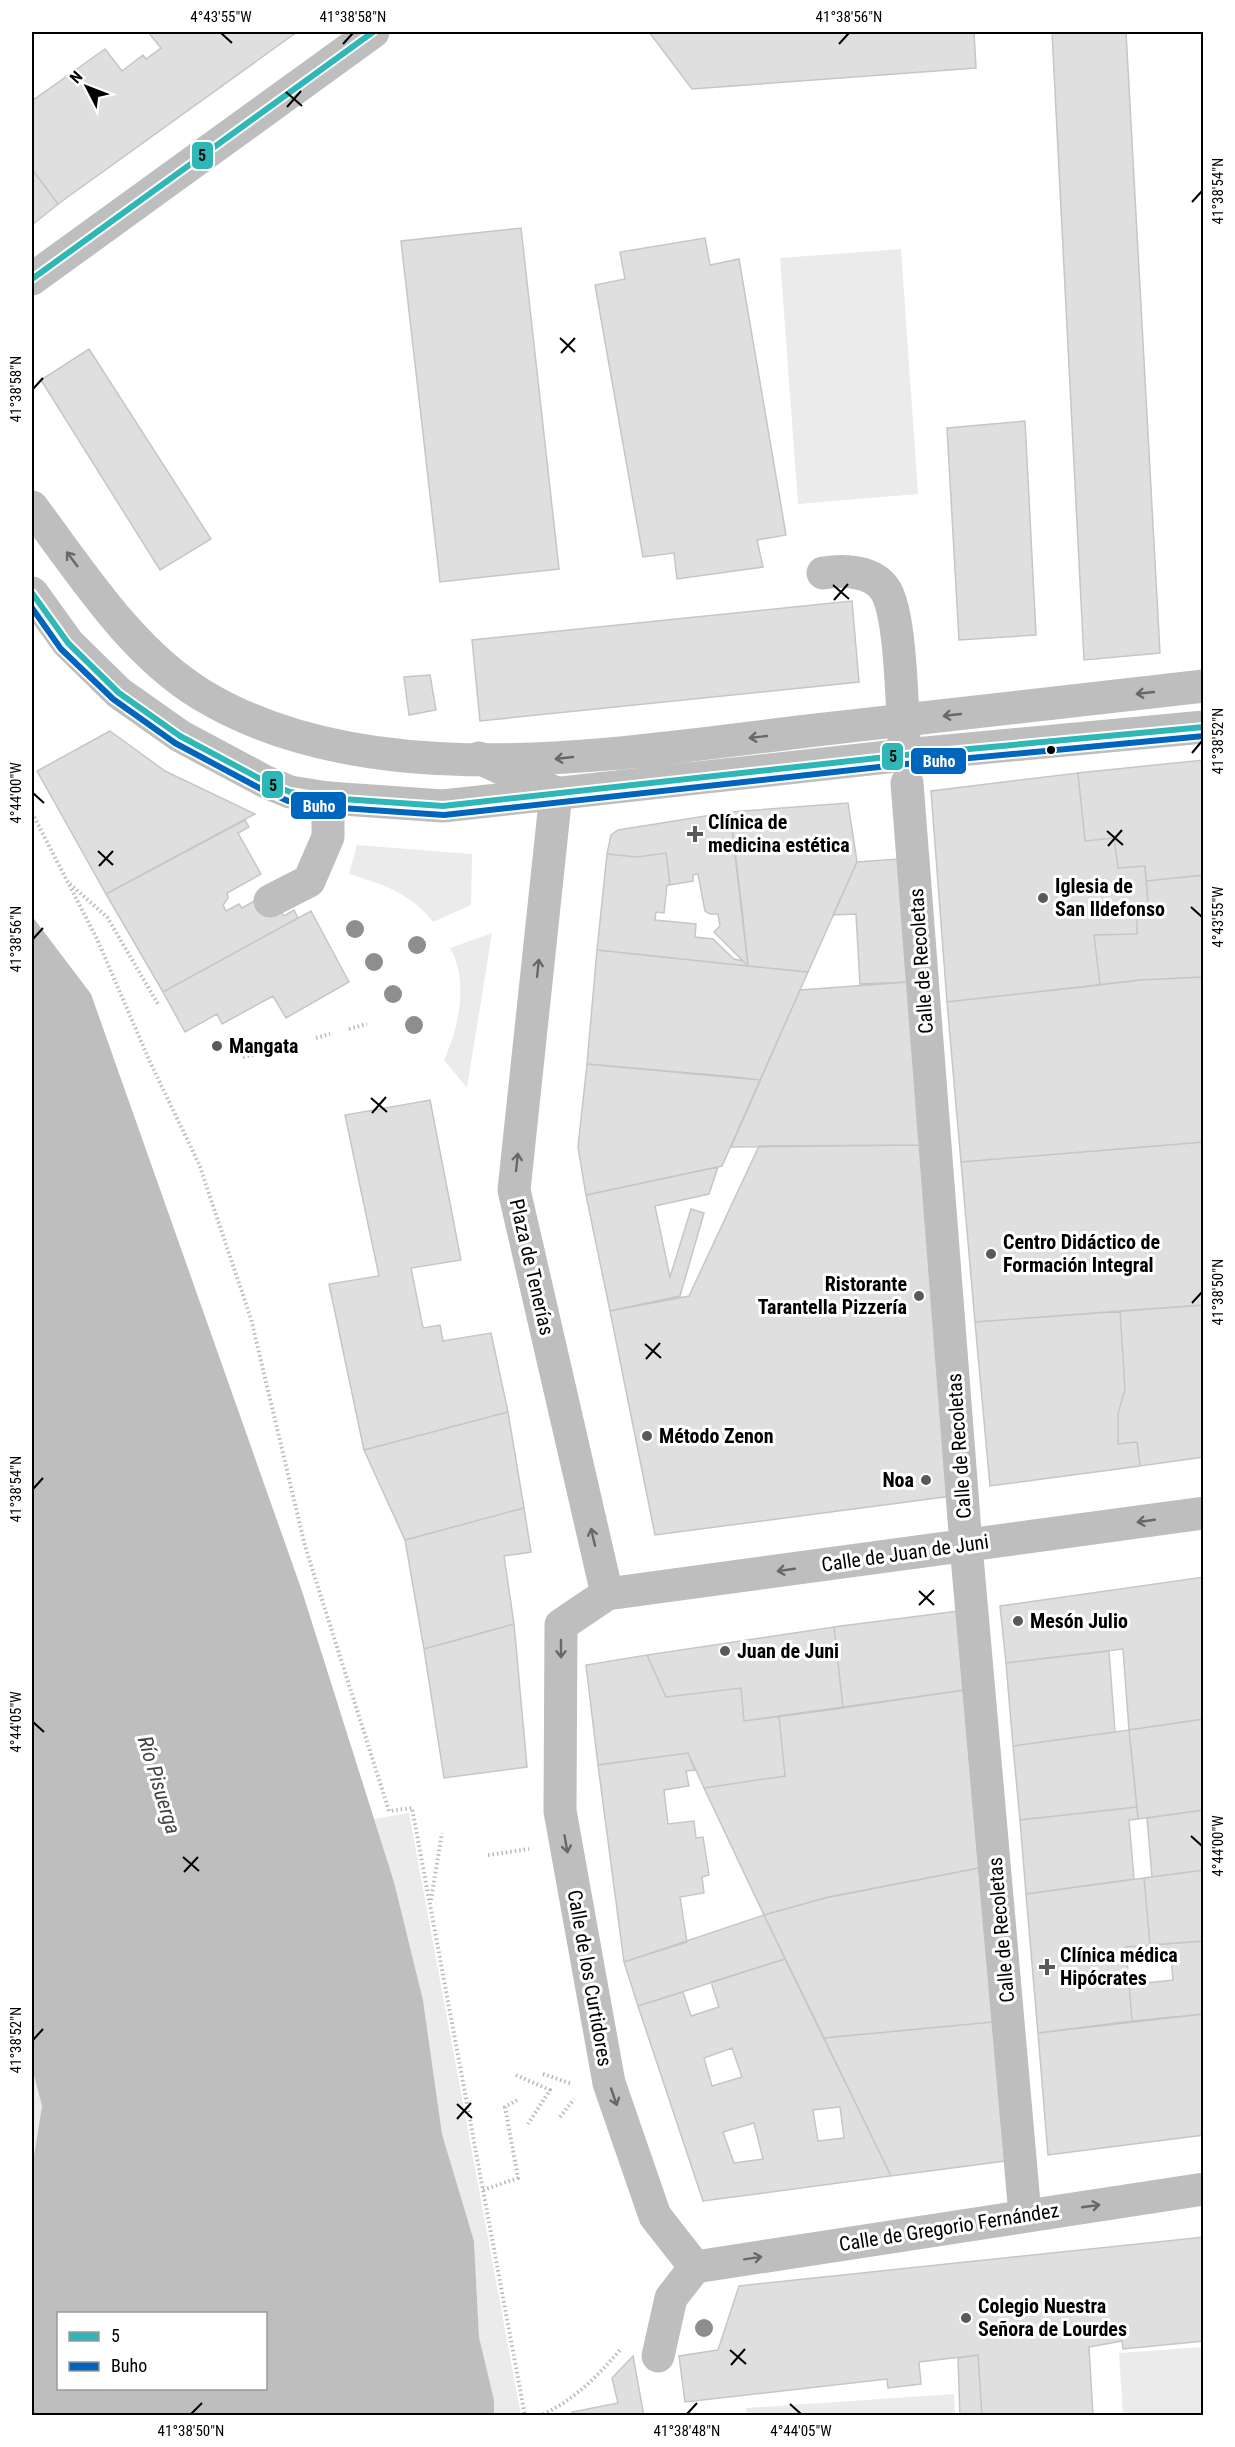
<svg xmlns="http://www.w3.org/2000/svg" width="1235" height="2447" font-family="'Roboto Condensed',sans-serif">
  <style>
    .green { fill: #ebebeb }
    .water { fill: #bebebe; fill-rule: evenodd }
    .building { fill: #dfdfdf; stroke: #c6c6c6; stroke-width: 1.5; fill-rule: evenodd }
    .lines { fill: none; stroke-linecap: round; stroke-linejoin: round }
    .path { stroke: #b9b9b9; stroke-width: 4; stroke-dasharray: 1.5 3; stroke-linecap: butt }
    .minor { stroke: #bebebe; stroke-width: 33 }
    .major { stroke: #bebebe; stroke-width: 33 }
    .bus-1-casing { stroke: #fff; stroke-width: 10 }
    .bus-2-casing { stroke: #fff; stroke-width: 10 }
    .bus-1 { stroke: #2fb7b7; stroke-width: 6 }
    .bus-2 { stroke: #0065bd; stroke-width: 6 }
    .tree { fill: #8e8e8e }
    .oneway { stroke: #686868 }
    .ticks { fill: none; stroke: #000; stroke-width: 2 }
    .bus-dot { fill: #000; stroke: #fff; stroke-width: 2 }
    .poi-dot { fill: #595959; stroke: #fff; stroke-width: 2 }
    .labels { text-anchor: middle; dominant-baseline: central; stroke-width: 6; stroke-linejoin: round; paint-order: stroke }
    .poi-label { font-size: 20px; font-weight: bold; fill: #000; stroke: #fff; text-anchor: start }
    .street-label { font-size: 20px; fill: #000; stroke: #fff }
    .water-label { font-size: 21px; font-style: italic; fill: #434343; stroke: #fff }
    .line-badge { stroke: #fff; stroke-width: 2 }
    .badge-label { font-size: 16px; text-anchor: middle; font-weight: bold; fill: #fff }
    .pale-badge-label { font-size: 16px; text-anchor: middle; font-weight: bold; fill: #111 }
    .neatline { fill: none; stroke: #000; stroke-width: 2 }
    .ticks-label { font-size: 15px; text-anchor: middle; fill: #000 }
  </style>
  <rect width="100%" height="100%" fill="#fff"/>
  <!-- green -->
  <path class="green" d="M901,249L918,494L798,504L780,258Z
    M357,845L472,854L471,905L433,922C411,893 382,884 349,874Z
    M492,933L467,1088L444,1060C459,1027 469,980 450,948Z
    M409,1813L521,2415H494V2400L479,2337L474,2241L442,2134L423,2000L394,1882L374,1819Z
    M32,2068L42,2106L32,2168Z
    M1203,2347V2415H1123L1119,2353Z
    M954,2394L955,2415H747L746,2408Z"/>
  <!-- water -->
  <path class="water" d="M32,916L91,994L302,1591L394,1882L423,2000L442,2134L474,2241L479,2337L494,2400V2415H32V2168L42,2106L32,2068ZM58,2314H266V2388H58Z"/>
  <!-- building -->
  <path class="building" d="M148,32H297L58,204L32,169V101L105,49L122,71L143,55L146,59L161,48Z
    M649,32H974L976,68L692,89Z
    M1052,32H1126L1160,653L1084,660Z
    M32,169L58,204L32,225Z
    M521,228L559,569L440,582L401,241Z
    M705,238L710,265L739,259L786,535L757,540L763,567L677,579L674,553L643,557L595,285L625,279L620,252Z
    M89,349L211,539L160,570L41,380Z
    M1025,421L1036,635L959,640L947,428Z
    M852,601L859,682L480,721L472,640Z
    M430,675L436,710L409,715L404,677Z
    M110,731L165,771L255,814L106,894L37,771Z
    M1204,760V875L1146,881L1145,866L1118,868L1114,838L1085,841L1078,773Z
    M1078,773L1085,841L1114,838L1118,868L1145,866L1149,914H1137V934L1094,935L1100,985L947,1002L931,791Z
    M848,803L857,862L808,972L748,966L730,812Z
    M730,812L742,909L748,966L714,932L720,926L718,914H710L705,911L698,874L693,875V881L670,885L666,853L637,857L607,854L611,835L618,830Z
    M245,820L249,827L238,833L261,874L227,893L228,898L223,905L226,911L239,904L242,908L266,894L284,916L294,910L298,918L163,992L106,894Z
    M666,853L670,885H667L664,913L656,912L655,920L696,924L695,937L713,939L734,959L743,961L748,966L597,950L607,854L637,857Z
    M899,859L909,982L860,984L856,914L833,915L857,862Z
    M1204,875V977L1140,980L1100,985L1094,935L1137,934V914H1149L1146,881Z
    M311,911L349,982L286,1018L273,996L222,1024L217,1014L185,1032L163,992Z
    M597,950L748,966L808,972L760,1080L587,1064Z
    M1204,977V1142L961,1162L947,1002L1140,980Z
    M909,982L921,1145L731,1147L800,990Z
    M587,1064L736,1077L760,1080L722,1166L586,1195L578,1147Z
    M430,1100L461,1260L411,1268L423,1328L440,1325L443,1341L491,1333L508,1412L364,1450L329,1284L379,1276L345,1115Z
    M1204,1142V1305L975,1322L961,1162Z
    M921,1145L952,1496L655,1535L610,1311L689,1296L759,1146Z
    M718,1167L709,1194L655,1206L670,1277L691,1209L704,1213L680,1296L610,1311L586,1195Z
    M1204,1305V1457L1140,1466L1137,1442L1118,1444V1414L1125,1389L1120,1311Z
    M1120,1311L1125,1389L1118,1414V1444L1137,1442L1140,1466L990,1486L975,1322Z
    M508,1412L524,1508L405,1540L364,1450Z
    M524,1508L531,1552L504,1556L514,1624L424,1649L405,1540Z
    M1204,1577V1719L1129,1730L1123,1649L1006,1663L1000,1606Z
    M958,1611L964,1690L843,1708L834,1627Z
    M514,1624L527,1767L444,1778L424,1649Z
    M834,1627L843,1708L744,1721L741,1688L666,1697L647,1655Z
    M1109,1651L1115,1732L1013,1746L1006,1663Z
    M647,1655L666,1697L741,1688L744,1721L779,1716L785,1776L704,1788L688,1753L598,1765L586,1665Z
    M964,1690L979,1868L828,1897L764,1915L704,1788L785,1776L779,1716Z
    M1204,1719V1810L1138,1819L1129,1730Z
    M1129,1730L1137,1807L1020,1820L1013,1746Z
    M688,1753L695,1770L686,1771L689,1786L664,1790L668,1824L694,1821L696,1838L703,1837L709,1875L702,1877L704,1893L680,1897L687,1942L624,1962L598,1765Z
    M1137,1807L1138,1819L1129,1820L1134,1879L1026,1894L1020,1820Z
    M1204,1810V1870L1152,1877L1147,1818Z
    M979,1868L993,2022L824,2038L764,1915L825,1898Z
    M1204,1870V1941L1150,1945L1144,1878Z
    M1144,1878L1150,1945L1126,1947L1132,2021L1038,2033L1026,1894Z
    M764,1915L785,1959L638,2006L624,1962Z
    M1204,1941V2014L1132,2021L1129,1985L1173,1980L1171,1956L1127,1959L1126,1947Z
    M785,1959L891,2176L703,2201L638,2006L683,1992L691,2016L719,2007L711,1982ZM732,2048L742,2077L712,2086L704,2058ZM840,2107L844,2138L818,2141L813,2110ZM754,2123L763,2159L734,2163L723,2132Z
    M1204,2014V2135L1048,2155L1038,2033Z
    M993,2022L1005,2161L891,2176L824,2038Z
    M1204,2237V2341L1123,2349L1122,2341L1089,2347L1093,2416H982L978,2355L919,2362L921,2384L888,2388L887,2379L685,2402L679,2356L718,2350L739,2286Z
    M978,2355L982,2416H960L958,2358Z
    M633,2356L644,2416H573L572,2412L618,2403L612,2378Z"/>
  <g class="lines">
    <!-- path -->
    <path class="path" d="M32,813L97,939L150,1062L199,1164L251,1319L305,1546L389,1811L412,1808L525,2416
      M70,884L107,917L158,1004
      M349,1029L367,1024
      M316,1038L330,1034
      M278,1048L295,1043
      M243,1057L257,1054
      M488,1855L529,1849
      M431,1900L442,1833
      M543,2074L572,2084
      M516,2075L550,2090L528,2124
      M560,2117L574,2099
      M483,2190L518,2178L505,2107L519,2099
      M539,2416C572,2402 597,2377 620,2350"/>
    <!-- minor -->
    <path class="minor" d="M32,279L373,32
      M823,573C843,570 874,570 886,591C902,618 902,719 905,755
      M479,758L556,793L514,1190L607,1594
      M907,783L966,1545L1025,2215
      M270,901L309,881L328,837V798
      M695,2267L655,2216L609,2083L560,1811L561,1625L607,1594L1204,1513
      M695,2267L1204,2189
      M658,2356L671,2298L695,2267"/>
    <!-- major -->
    <path class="major" d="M32,507C81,572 130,651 202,695C374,799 627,752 816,730C945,715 1074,701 1204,686
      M32,593L68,643L119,693L180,736L266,782L290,792L328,798L443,806L905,755L1204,727"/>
    <!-- bus-1 casing -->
    <g class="bus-1-casing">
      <path id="bus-1" d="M32,279L373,32
        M32,593L68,643L119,693L180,736L266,782L290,792L328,798L443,806L905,755L1204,727"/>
    </g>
    <!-- bus-2 casing -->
    <g class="bus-2-casing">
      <path id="bus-2" d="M32,608L61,649L113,699L175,743L263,790L288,801L327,807L444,815L906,764L1204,736"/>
    </g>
    <!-- bus-1 -->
    <use href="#bus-1" class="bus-1"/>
    <!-- bus-2 -->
    <use href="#bus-2" class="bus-2"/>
  </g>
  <!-- trees -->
  <g class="tree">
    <circle cx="355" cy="929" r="9"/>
    <circle cx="417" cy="945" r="9"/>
    <circle cx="374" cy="962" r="9"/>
    <circle cx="393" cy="994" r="9"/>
    <circle cx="414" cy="1025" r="9"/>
    <circle cx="704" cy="2328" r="9"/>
  </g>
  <!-- one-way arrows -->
  <defs><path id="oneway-shaft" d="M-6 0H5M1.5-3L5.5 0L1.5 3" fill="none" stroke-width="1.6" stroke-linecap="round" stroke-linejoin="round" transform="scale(1.5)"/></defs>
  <g class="oneway">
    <use href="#oneway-shaft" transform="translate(72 559) rotate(-127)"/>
    <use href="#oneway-shaft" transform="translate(1145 693) rotate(174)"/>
    <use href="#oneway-shaft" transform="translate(952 715) rotate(174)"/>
    <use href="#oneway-shaft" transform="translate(758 737) rotate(174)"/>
    <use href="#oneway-shaft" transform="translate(564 758) rotate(174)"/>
    <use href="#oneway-shaft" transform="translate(538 968) rotate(-84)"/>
    <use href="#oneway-shaft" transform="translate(517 1162) rotate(-84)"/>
    <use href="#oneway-shaft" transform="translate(1146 1521) rotate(172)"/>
    <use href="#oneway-shaft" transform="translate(593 1537) rotate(-103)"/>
    <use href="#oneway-shaft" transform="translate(786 1570) rotate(172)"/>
    <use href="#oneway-shaft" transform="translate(561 1649) rotate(90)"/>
    <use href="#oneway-shaft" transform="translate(566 1844) rotate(80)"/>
    <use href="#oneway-shaft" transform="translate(614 2097) rotate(71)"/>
    <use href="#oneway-shaft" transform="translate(1091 2206) rotate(-8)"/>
    <use href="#oneway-shaft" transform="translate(753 2258) rotate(-9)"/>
  </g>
  <!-- ticks -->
  <path class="ticks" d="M221,33L232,43M343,44L353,33M839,44L849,33M286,92L302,106M287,107L301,91M1192,202L1202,191M560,338L575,352M561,353L575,338M33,389L43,378M833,585L849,599M834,600L848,584M1192,753L1202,741M33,793L44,803M1107,831L1123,845M1108,846L1122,830M98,851L113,865M99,866L113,851M1191,907L1202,917M33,939L43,928M371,1098L387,1112M372,1113L386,1097M1192,1303L1202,1292M645,1344L661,1358M646,1359L660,1343M33,1489L43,1478M919,1591L934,1605M919,1605L934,1590M33,1722L44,1732M1191,1836L1202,1846M183,1857L199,1871M184,1872L198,1857M33,2040L43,2029M457,2104L472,2118M457,2119L471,2103M730,2350L746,2364M731,2365L745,2349M790,2404L801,2414M191,2414L202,2403M687,2414L697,2403"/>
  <!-- markers -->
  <circle class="bus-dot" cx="1051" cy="750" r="5"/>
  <g class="poi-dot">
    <path d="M692 825h6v6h6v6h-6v6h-6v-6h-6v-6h6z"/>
    <circle cx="1043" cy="898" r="6"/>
    <circle cx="217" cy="1046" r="6"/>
    <circle cx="991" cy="1254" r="6"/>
    <circle cx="919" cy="1296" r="6"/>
    <circle cx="647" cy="1436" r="6"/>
    <circle cx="926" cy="1480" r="6"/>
    <circle cx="1018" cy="1621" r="6"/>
    <circle cx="725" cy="1651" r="6"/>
    <path d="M1044 1958h6v6h6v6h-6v6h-6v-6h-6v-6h6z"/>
    <circle cx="966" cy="2318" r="6"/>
  </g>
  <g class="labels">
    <!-- poi labels -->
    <g class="poi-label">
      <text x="708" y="822">Clínica de<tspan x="708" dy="23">medicina estética</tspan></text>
      <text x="1055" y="886">Iglesia de<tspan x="1055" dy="23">San Ildefonso</tspan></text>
      <text x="229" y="1046">Mangata</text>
      <text x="1003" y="1242">Centro Didáctico de<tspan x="1003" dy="23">Formación Integral</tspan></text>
      <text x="907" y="1284" text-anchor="end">Ristorante<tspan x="907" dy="23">Tarantella Pizzería</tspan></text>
      <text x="659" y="1436">Método Zenon</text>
      <text x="914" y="1480" text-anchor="end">Noa</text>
      <text x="1030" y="1621">Mesón Julio</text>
      <text x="737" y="1651">Juan de Juni</text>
      <text x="1060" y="1955">Clínica médica<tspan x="1060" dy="23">Hipócrates</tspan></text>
      <text x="978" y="2306">Colegio Nuestra<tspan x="978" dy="23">Señora de Lourdes</tspan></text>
    </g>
    <!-- street labels -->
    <g class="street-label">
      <text transform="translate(921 961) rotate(-94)">Calle de Recoletas</text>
      <text transform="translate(532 1267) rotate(77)">Plaza de Tenerías</text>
      <text transform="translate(959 1446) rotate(-94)">Calle de Recoletas</text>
      <text transform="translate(905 1553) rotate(-8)">Calle de Juan de Juni</text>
      <text transform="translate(1001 1930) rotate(-95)">Calle de Recoletas</text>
      <text transform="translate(590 1978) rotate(80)">Calle de los Curtidores</text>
      <text transform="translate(949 2227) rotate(-9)">Calle de Gregorio Fernández</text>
    </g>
    <!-- water labels -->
    <g class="water-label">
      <text transform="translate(159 1785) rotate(73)">Río Pisuerga</text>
    </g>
  </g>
  <g class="line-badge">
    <rect x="191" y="141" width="23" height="29" rx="6" fill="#2fb7b7"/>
    <rect x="881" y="742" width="23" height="29" rx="6" fill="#2fb7b7"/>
    <rect x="910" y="747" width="57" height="28" rx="6" fill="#0065bd"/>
    <rect x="261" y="770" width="23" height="29" rx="6" fill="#2fb7b7"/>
    <rect x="290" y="791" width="57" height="29" rx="6" fill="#0065bd"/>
  </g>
  <g class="badge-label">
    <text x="939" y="767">Buho</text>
    <text x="319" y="812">Buho</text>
  </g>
  <g class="pale-badge-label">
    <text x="202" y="161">5</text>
    <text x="893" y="762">5</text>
    <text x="273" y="791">5</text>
  </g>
  <!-- border -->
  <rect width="1235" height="2447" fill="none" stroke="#ffffff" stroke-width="66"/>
  <!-- legend -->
  <rect x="57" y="2312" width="210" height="78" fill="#ffffff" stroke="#999999" stroke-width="1.5"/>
  <rect x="69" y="2332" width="30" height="9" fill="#2fb7b7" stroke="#999999" stroke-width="1.5"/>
  <text x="111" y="2342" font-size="18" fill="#000000">5</text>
  <rect x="69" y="2362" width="30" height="9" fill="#0065bd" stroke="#999999" stroke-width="1.5"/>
  <text x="111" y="2372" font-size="18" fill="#000000">Buho</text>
  <!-- north arrow -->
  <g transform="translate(87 87) rotate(312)" stroke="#ffffff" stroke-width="4.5" paint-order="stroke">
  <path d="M0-4.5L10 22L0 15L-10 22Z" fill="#000000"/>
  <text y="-9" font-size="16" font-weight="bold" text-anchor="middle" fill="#000000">N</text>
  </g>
  <rect x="33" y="33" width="1169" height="2381" class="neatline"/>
  <g class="ticks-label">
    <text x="221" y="22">4°43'55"W</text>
    <text x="353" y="22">41°38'58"N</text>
    <text x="849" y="22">41°38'56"N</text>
    <text transform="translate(1218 191) rotate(-90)" y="5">41°38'54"N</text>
    <text transform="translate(16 389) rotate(-90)" y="5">41°38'58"N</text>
    <text transform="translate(1218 741) rotate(-90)" y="5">41°38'52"N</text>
    <text transform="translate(16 793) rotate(-90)" y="5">4°44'00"W</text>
    <text transform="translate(1218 917) rotate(-90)" y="5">4°43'55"W</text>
    <text transform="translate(16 939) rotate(-90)" y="5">41°38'56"N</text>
    <text transform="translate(1218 1292) rotate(-90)" y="5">41°38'50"N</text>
    <text transform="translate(16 1489) rotate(-90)" y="5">41°38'54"N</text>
    <text transform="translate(16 1722) rotate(-90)" y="5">4°44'05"W</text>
    <text transform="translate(1218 1846) rotate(-90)" y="5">4°44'00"W</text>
    <text transform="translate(16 2040) rotate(-90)" y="5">41°38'52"N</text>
    <text x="191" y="2436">41°38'50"N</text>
    <text x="687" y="2436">41°38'48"N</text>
    <text x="801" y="2436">4°44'05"W</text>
  </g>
</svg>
